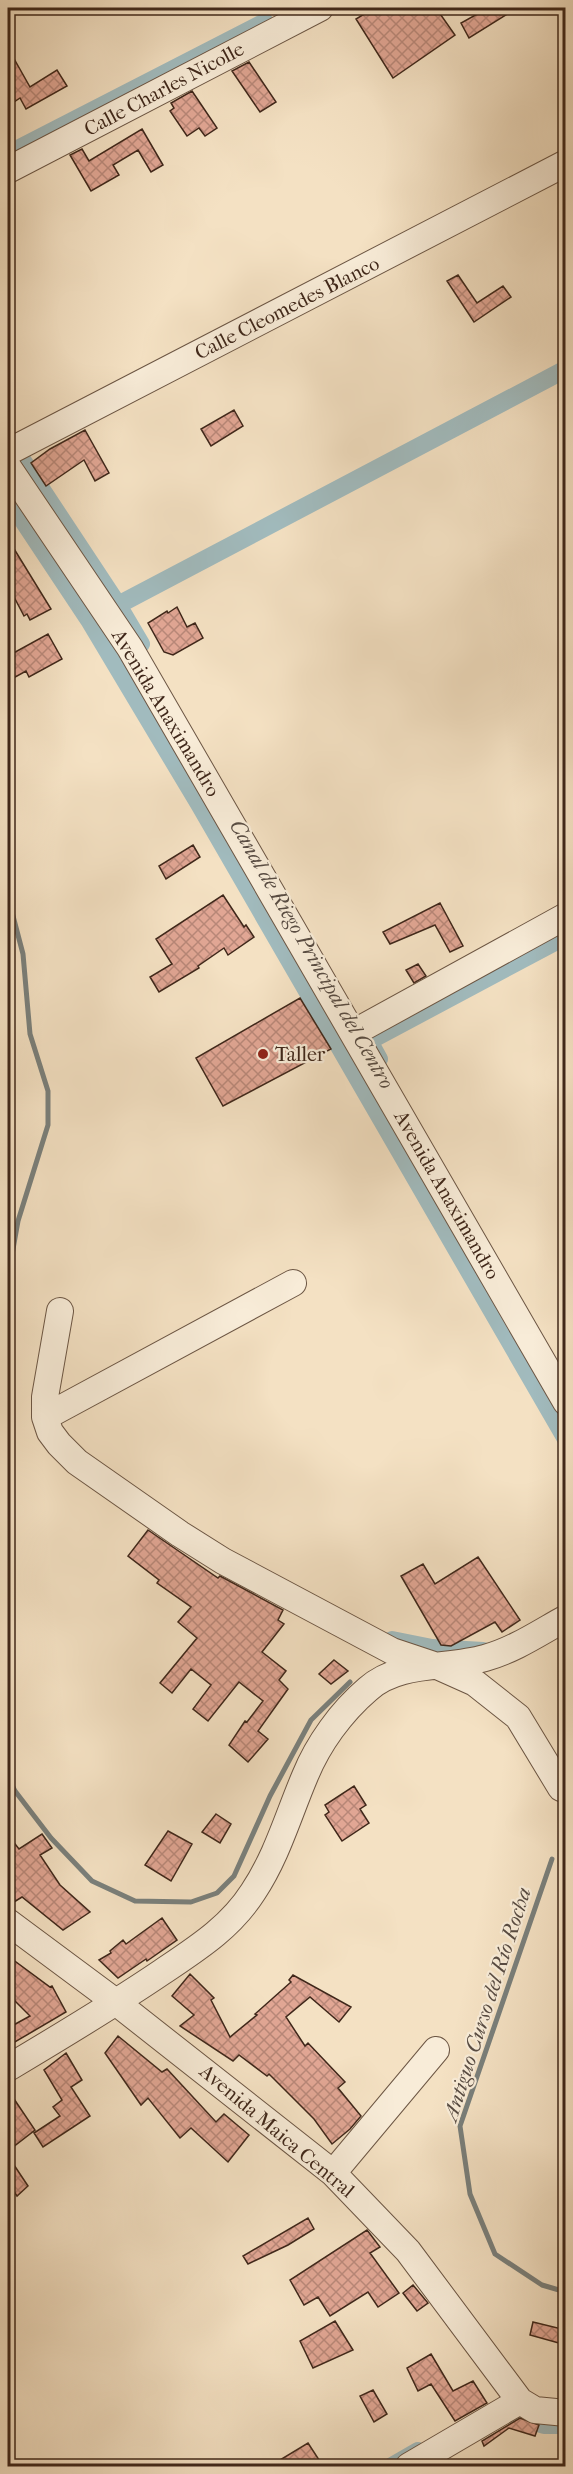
<svg xmlns="http://www.w3.org/2000/svg" width="573" height="2474" font-family="'IM FELL French Canon',serif">
  <style>
    .lines { fill: none; stroke-linecap: round; stroke-linejoin: round }
    .stream { stroke: #7a807c; stroke-width: 5 }
    .canal { stroke: #a1bbbe; stroke-width: 18 }
    .building { fill: url(#building-cross-hatch); stroke: #3f271a; stroke-width: 1.5 }
    .minor-casing { stroke: #6c5644; stroke-width: 28 }
    .minor { stroke: #f8ecd8; stroke-width: 26 }
    .poi-dot { fill: #8f2418; stroke: #f8ecd8; stroke-width: 2 }
    .labels { text-anchor: middle; dominant-baseline: central; stroke-width: 4.5; stroke-linejoin: round; paint-order: stroke }
    .street-label { font-size: 20px; fill: #3f271a; stroke: #f8ecd8 }
    .poi-label { font-size: 20px; fill: #3f271a; stroke: #f8ecd8; text-anchor: start }
    .water-label { font-size: 21px; font-style: italic; fill: #584c43; stroke: #f8ecd8 }
  </style>
  <defs>
    <pattern id="building-cross-hatch" width="8" height="8" patternUnits="userSpaceOnUse" patternTransform="scale(1.5)"><rect width="8" height="8" fill="#e1a694"/><path d="M0 0l8 8M0 8l8-8" fill="none" stroke="#b88778"/></pattern>
  </defs>
  <rect width="100%" height="100%" fill="#f4e1c3"/>
  <filter id="stains"><feTurbulence type="fractalNoise" baseFrequency=".00333" numOctaves="4"/><feColorMatrix values="0 0 0 0 .2 0 0 0 0 .09 0 0 0 0 .02 0 0 0 .5 -.17"/></filter>
  <radialGradient id="worn" r=".72"><stop offset=".6" stop-color="#630" stop-opacity="0"/><stop offset="1" stop-color="#630" stop-opacity=".3"/></radialGradient>
  <g class="lines">
    <!-- stream -->
    <path class="stream" d="M8,897L23,954L30,1034L48,1091V1125L18,1221L8,1277
      M8,1777L15,1791L51,1838L92,1881L135,1901L191,1902L217,1893L234,1876L270,1796L311,1720L350,1682
      M552,1859L460,2126L470,2194L495,2254L542,2285L566,2292"/>
    <!-- canal -->
    <path class="canal" d="M8,154L265,22
      M9,440L118,605L141,644
      M8,498L89,620L199,804L566,1439
      M118,605L566,369
      M379,1059L369,1041L566,936
      M392,1640L432,1648L483,1651
      M509,2414L544,2425H566
      M392,2466L418,2451"/>
  </g>
  <!-- building -->
  <path class="building" d="M374,8H436L455,35L393,78L356,19Z
    M488,8H517L469,38L461,23Z
    M8,48L30,87L57,70L67,86L26,109L20,98L8,106Z
    M249,62L276,102L260,112L232,71Z
    M192,91L217,128L205,136L199,128L187,136L170,111L174,108L171,103Z
    M142,129L163,165L151,172L138,150L113,165L119,175L91,191L70,155L82,149L89,161Z
    M458,275L477,303L503,286L511,297L474,322L447,281Z
    M234,410L243,426L211,446L201,429Z
    M85,430L109,473L95,481L84,460L46,486L31,463L50,449Z
    M8,539L51,609L30,620L27,614L24,616L13,595L8,598Z
    M177,607L187,627L195,623L203,638L173,655L164,652L148,623L167,611L168,613Z
    M48,634L62,659L29,677L26,671L8,681V656Z
    M193,845L200,857L166,879L159,866Z
    M223,895L244,927L246,925L254,937L228,955L224,948L198,966L199,968L159,992L150,977L172,964L156,939Z
    M440,903L463,946L450,952L435,925L390,944L383,932Z
    M418,964L426,976L414,983L406,970Z
    M300,998L331,1049L223,1106L196,1058Z
    M148,1530L218,1578L220,1576L283,1610L278,1620L284,1624L262,1652L286,1671L279,1680L288,1689L258,1731L268,1739L248,1762L229,1745L245,1721L247,1722L263,1701L239,1682L208,1721L193,1709L211,1685L191,1669L172,1693L160,1683L197,1638L178,1622L191,1607L157,1583L159,1580L128,1556Z
    M478,1557L520,1620L502,1632L495,1622L451,1646L441,1645L401,1576L423,1564L435,1584Z
    M334,1660L348,1671L331,1684L319,1674Z
    M354,1786L366,1805L360,1809L369,1823L342,1841L325,1815L329,1812L325,1805Z
    M216,1814L231,1824L220,1843L202,1832Z
    M168,1831L192,1844L171,1881L145,1865Z
    M42,1834L52,1848L40,1855L60,1885L90,1912L63,1930L22,1897L14,1902L8,1897V1835L19,1849Z
    M162,1918L177,1940L147,1961L146,1959L118,1978L99,1960L111,1953L110,1951L123,1940L126,1944Z
    M8,1956L50,1987L52,1986L66,2012L8,2046V2028L30,2016L8,1994Z
    M190,1974L214,1998L211,2000L230,2037L257,2015L255,2014L291,1982L289,1980L293,1975L351,2007L339,2022L310,1997L286,2017L305,2046L308,2043L345,2082L338,2088L361,2116L350,2129L332,2144L314,2119L269,2074L267,2076L239,2055L233,2061L180,2026L194,2015L172,1996Z
    M118,2036L162,2072L167,2069L216,2122L224,2114L249,2135L228,2162L191,2128L180,2138L148,2098L141,2105L105,2053Z
    M66,2053L82,2080L71,2087L90,2116L43,2147L34,2133L60,2116L53,2107L62,2100L44,2070Z
    M8,2090L35,2130L8,2151Z
    M8,2156L28,2186L17,2196L8,2183Z
    M308,2218L314,2229L288,2245L248,2264L243,2256Z
    M367,2230L380,2247L370,2253L399,2293L378,2307L368,2292L330,2316L318,2297L304,2305L290,2280Z
    M413,2285L428,2303L417,2311L403,2293Z
    M335,2321L353,2350L313,2368L300,2341Z
    M533,2322L566,2330V2345L530,2335Z
    M431,2354L453,2391L473,2381L487,2403L455,2421L431,2384L418,2391L407,2368Z
    M373,2390L387,2414L374,2422L360,2396Z
    M520,2418L539,2425L535,2436L509,2428L484,2446L482,2441Z
    M308,2443L323,2466H270Z"/>
  <g class="lines">
    <!-- minor casing -->
    <g class="minor-casing">
      <path id="minor" d="M8,170L320,8
        M8,452L566,163
        M8,467L130,648L566,1402
        M353,1033L566,916
        M60,1311L45,1397V1417L50,1432L59,1444L77,1462L180,1534L223,1561L392,1651L437,1666L475,1683L518,1717L561,1788L566,1790
        M45,1417L293,1283
        M8,1922L117,2003L333,2173L408,2251L520,2401L535,2410L566,2413
        M8,2068C60,2037 112,2006 162,1972C196,1949 230,1928 253,1892C277,1856 288,1816 305,1776C318,1744 341,1712 368,1689C399,1661 447,1669 485,1658C514,1650 539,1633 566,1618
        M333,2173L436,2050
        M409,2466L520,2401"/>
    </g>
    <!-- minor -->
    <use href="#minor" class="minor"/>
  </g>
  <!-- markers -->
  <circle class="poi-dot" cx="263" cy="1054" r="6"/>
  <g class="labels">
    <!-- street labels -->
    <g class="street-label">
      <text transform="translate(164 89) rotate(-28)">Calle Charles Nicolle</text>
      <text transform="translate(287 308) rotate(-27)">Calle Cleomedes Blanco</text>
      <text transform="translate(166 713) rotate(59)">Avenida Anaximandro</text>
      <text transform="translate(447 1195) rotate(60)">Avenida Anaximandro</text>
      <text transform="translate(277 2131) rotate(40)">Avenida Maica Central</text>
    </g>
    <!-- poi labels -->
    <g class="poi-label">
      <text x="275" y="1054">Taller</text>
    </g>
    <!-- water labels -->
    <g class="water-label">
      <text transform="translate(312 954) rotate(60)">Canal de Riego Principal del Centro</text>
      <text transform="translate(487 2004) rotate(-72)">Antiguo Curso del Río Rocha</text>
    </g>
  </g>
  <!-- margin -->
  <rect width="573" height="2474" fill="none" stroke="#f4e1c3" stroke-width="30"/>
  <rect x="9" y="9" width="555" height="2456" fill="none" stroke="#3f271a" stroke-width="3"/>
  <rect x="15" y="15" width="543" height="2444" fill="none" stroke="#3f271a" stroke-width="1.5"/>
  <rect width="100%" height="100%" filter="url(#stains)"/>
  <rect width="100%" height="100%" fill="url(#worn)"/>
</svg>
